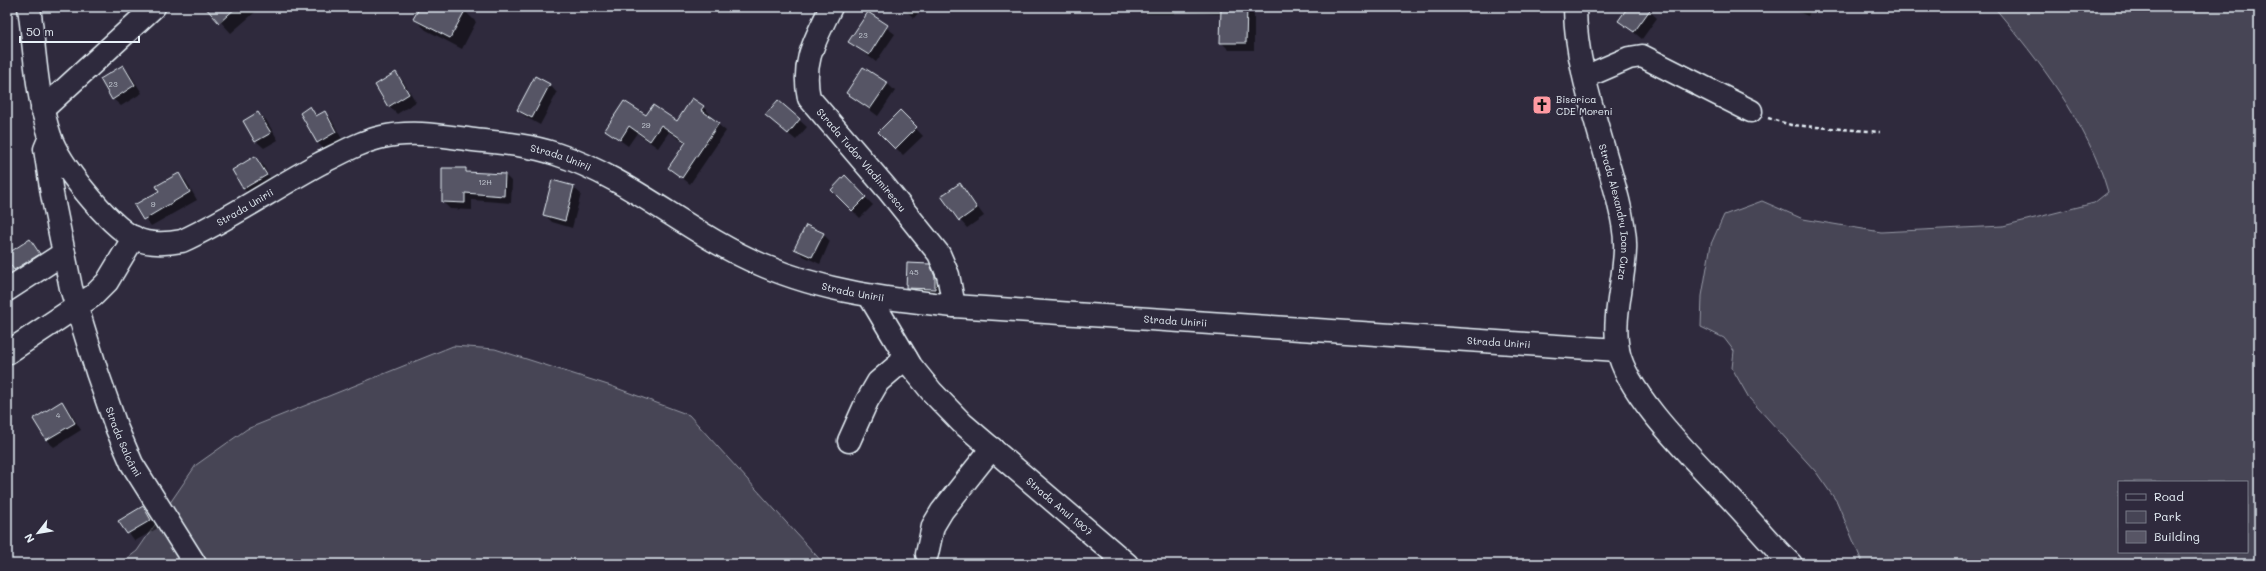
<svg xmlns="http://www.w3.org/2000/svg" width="2266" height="571" font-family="Mali,sans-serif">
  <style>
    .green { fill: #464455; stroke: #979aa6; fill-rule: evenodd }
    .shadow { fill: #0007 }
    .building { fill: #575565; stroke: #e8f1f8 }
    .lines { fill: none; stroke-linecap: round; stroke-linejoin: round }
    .minor-casing { stroke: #e8f1f8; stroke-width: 25 }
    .major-casing { stroke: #e8f1f8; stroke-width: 25 }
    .path { stroke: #e8f1f8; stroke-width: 2.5; stroke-dasharray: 4 3; stroke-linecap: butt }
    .minor { stroke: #2f2a3d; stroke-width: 22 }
    .major { stroke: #2f2a3d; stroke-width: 22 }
    .labels { text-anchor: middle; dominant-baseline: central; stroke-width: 4; stroke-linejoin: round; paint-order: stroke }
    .number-label { font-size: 8px; fill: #c4cad3 }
    .poi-label { font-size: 10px; fill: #e8f1f8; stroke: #2f2a3d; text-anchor: start }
    .street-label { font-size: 10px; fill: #e8f1f8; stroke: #2f2a3d }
  </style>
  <rect width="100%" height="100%" fill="#2f2a3d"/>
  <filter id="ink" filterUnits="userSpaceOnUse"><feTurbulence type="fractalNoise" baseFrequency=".025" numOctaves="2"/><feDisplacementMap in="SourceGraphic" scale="8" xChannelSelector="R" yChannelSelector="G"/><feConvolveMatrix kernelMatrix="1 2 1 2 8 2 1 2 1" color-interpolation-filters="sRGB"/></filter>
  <g filter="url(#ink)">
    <!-- green -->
    <path class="green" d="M1994,7H2259V564H1863L1837,502L1816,472L1749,398L1732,368L1734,351L1724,338L1701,327L1702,296L1711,244L1724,215L1762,201L1803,219L1881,232L2003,226L2094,203L2108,192C2089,125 2038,59 1994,7ZM2119,482H2247V552H2119Z
      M453,346L495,349L611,386L689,415L824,564H120L137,551L196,465L247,429Z"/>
    <!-- shadow -->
    <path class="shadow" d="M207,7H261L231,33Z
      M421,7H457L465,11L476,22L462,49L426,30L415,19Z
      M902,7H923L914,18Z
      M1141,7H1220V14L1175,11V14H1147Z
      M1624,7H1645L1657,18L1642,39L1619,20L1625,12L1623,10Z
      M1792,7H1812L1808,16L1796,11Z
      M1247,8L1254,15V50H1229L1221,42Z
      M868,14L895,34L876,62L850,42Z
      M123,66L130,74L142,93L121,106L113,99Z
      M396,73L403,81L416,102L397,114L389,106Z
      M536,78L550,85L557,93L540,125L526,117L518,110Z
      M887,83L895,91L878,116L847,93Z
      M692,100L703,107L711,115L709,117L726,131L690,184L670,168L686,144L669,132L658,148L637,133L628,146L606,130L646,117L677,123Z
      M778,101L807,127L796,140L774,122Z
      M310,108L318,116L324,112L331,119L342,139L324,149L317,142Z
      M900,112L923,136L903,155L880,132Z
      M258,113L266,120L278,140L264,148L256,141Z
      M255,157L263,165L273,183L251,196L244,189L233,171Z
      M466,169L469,173L505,175L512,182L511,203L472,200V210L450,209L443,202Z
      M179,174L186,181L197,200L151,226L136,205L160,191Z
      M845,177L873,205L860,218L832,190Z
      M960,184L984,216L967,228L960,220Z
      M573,187L581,194L572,228L552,222L544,214Z
      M823,234L830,241L820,264L803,256L796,249Z
      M30,240L47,262L22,277L15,270L7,255Z
      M929,265L937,273L942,296L915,295L908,288Z
      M62,402L69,410L81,430L54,447L46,440Z
      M143,507L158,528L135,541L120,521Z"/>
    <!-- building -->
    <path class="building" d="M205,7H237L219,23Z
      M420,7H467L450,38L413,19Z
      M1221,7H1247L1246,43H1220Z
      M1628,7H1652L1634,32L1618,21Z
      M868,12L888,25L869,55L848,42Z
      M123,65L135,85L112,100L100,79Z
      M863,67L888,83L870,109L846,93Z
      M396,72L409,94L388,107L375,85Z
      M535,76L550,84L532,118L517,110Z
      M692,98L704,106L701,110L719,123L682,178L668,168L686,142L661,125L650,141L629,126L620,140L605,130L624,101L646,115L653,105L677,121Z
      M778,100L800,119L788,134L765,115Z
      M310,106L316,116L325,111L336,132L317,143L300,113Z
      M900,110L917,127L895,149L878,132Z
      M258,112L271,133L255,142L243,121Z
      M255,156L267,175L243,189L232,170Z
      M442,168H466V172L505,174L504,196L465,193V203L442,202Z
      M179,173L190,192L143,220L134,205L159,191L156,186Z
      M845,175L866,197L852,211L831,190Z
      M552,180L574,186L565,221L543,215Z
      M960,183L977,208L959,221L941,196Z
      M806,225L824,233L812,257L794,249Z
      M30,239L40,254L14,270L7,260V254Z
      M907,263L930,264L935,277V289L906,288Z
      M62,401L75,423L46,440L33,419Z
      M143,506L151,520L127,534L118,521Z"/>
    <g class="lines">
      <!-- minor casing -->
      <g class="minor-casing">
        <g id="minor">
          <path id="s1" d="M29,7C35,49 36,95 50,136C59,164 108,224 134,238C149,245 166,244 182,241C230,219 274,188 321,163C341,153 360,142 382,137C413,130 443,136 474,140C502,143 529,145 556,154C631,178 690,235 762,265C824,292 888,299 954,306L1618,350"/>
          <path id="s2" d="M831,7C816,39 801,61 809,98L887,189L939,254L948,275L954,306"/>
          <path d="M1585,77L1629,58L1642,56L1751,111"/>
          <path d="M42,110L154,7"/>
          <path id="s3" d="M50,137L45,149L52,194L71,288L97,372L117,429L132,464L195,564"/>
          <path d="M7,290L64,253"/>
          <path id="s4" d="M870,297L911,366L932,392L962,423L1127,564"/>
          <path d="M7,353L94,295L107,282L134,237"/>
          <path d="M849,441L867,401L878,382L906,358"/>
          <path d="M927,554L933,526L942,511L992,448"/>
        </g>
      </g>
      <!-- major casing -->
      <g class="major-casing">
        <g id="major">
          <path id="s5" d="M1575,7C1575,69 1603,139 1618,200C1622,216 1626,234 1625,250C1624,283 1612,317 1618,350C1627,396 1697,462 1729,497C1750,519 1769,543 1791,564"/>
        </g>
      </g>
      <!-- path -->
      <path class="path" d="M1768,118L1791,125L1880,132"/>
      <!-- minor -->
      <use href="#minor" class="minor"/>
      <!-- major -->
      <use href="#major" class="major"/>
    </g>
  </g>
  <!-- icons -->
  <defs>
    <g id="church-square" transform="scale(1)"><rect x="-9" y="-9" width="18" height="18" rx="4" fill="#ff9aa2" stroke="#2f2a3d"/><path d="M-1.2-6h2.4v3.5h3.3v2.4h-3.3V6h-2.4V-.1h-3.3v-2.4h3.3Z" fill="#111"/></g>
  </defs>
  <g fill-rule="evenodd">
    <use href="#church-square" x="1542" y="105"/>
  </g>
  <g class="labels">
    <!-- number labels -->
    <g class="number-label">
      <text x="863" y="35">23</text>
      <text x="113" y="84">23</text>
      <text x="646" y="125">29</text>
      <text x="485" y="182">12H</text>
      <text x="153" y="204">9</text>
      <text x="914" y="272">45</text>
      <text x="58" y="415">4</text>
    </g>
    <!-- poi labels -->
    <g class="poi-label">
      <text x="1556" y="99">Biserica<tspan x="1556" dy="12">CDE Moreni</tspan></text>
    </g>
    <!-- street labels -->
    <g class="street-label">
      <text stroke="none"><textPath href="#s1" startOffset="721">Strada Unirii</textPath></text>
      <text stroke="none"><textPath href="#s2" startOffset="177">Strada Tudor Vladimirescu</textPath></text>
      <text stroke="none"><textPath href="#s1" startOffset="385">Strada Unirii</textPath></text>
      <text stroke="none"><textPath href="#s5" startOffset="210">Strada Alexandru Ioan Cuza</textPath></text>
      <text stroke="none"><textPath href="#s1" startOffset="1045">Strada Unirii</textPath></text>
      <text stroke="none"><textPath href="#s1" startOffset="1369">Strada Unirii</textPath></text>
      <text stroke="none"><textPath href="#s1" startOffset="1693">Strada Unirii</textPath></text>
      <text stroke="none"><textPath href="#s3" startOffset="317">Strada Salcâmi</textPath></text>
      <text stroke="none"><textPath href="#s4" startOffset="285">Strada Anul 1907</textPath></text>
    </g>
  </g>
  <!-- margin -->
  <rect width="2266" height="571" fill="none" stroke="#2f2a3d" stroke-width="24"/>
  <rect x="12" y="12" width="2242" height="547" fill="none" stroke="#e8f1f8" stroke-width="1.5" filter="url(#ink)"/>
  <!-- legend -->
  <rect x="2118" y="481" width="130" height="72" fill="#2f2a3d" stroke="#797a88"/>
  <rect x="2126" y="494" width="20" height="6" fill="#2f2a3d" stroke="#797a88"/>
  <text x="2154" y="501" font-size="12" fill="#e8f1f8">Road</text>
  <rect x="2126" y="511" width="20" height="12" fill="#464455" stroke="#797a88"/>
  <text x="2154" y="521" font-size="12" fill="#e8f1f8">Park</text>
  <rect x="2126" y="531" width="20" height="12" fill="#575565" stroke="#797a88"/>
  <text x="2154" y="541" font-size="12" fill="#e8f1f8">Building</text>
  <!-- north arrow -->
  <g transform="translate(38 533) rotate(239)" stroke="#2f2a3d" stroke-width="3" paint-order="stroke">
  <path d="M0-3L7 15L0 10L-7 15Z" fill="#e8f1f8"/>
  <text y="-6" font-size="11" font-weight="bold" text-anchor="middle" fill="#e8f1f8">N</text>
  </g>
  <!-- scale -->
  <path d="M20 36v6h119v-6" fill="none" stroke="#e8f1f8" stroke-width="2"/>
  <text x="26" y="36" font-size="12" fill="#e8f1f8" stroke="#2f2a3d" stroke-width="3" paint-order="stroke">50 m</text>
</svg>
